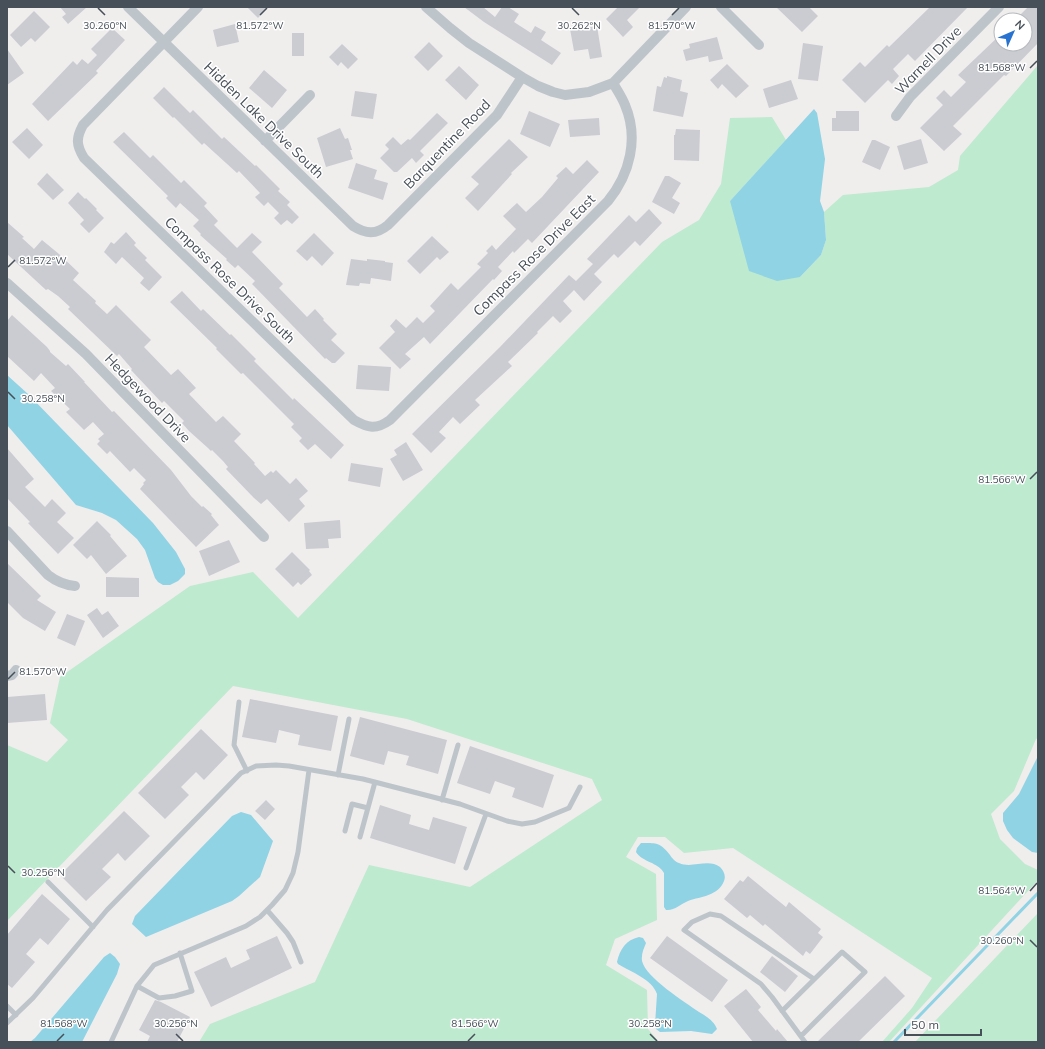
<svg xmlns="http://www.w3.org/2000/svg" width="1045" height="1049" font-family="Mulish,sans-serif">
  <style>
    .green { fill: #beeacf }
    .water { fill: #8fd3e4 }
    .lines { fill: none; stroke-linecap: round; stroke-linejoin: round }
    .stream { stroke: #8fd3e4; stroke-width: 3 }
    .building { fill: #caccd1 }
    .lane { stroke: #bdc5cb; stroke-width: 5 }
    .street { stroke: #bdc5cb; stroke-width: 10 }
    .ticks { fill: none; stroke: #475059; stroke-width: 1.5 }
    .labels { text-anchor: middle; dominant-baseline: central; stroke-width: 3; stroke-linejoin: round; paint-order: stroke }
    .street-label { font-size: 14px; fill: #475059; stroke: #fff }
    .ticks-label { font-size: 10px; text-anchor: middle; fill: #475059; stroke: #fff; stroke-width: 3; stroke-linejoin: round; paint-order: stroke }
  </style>
  <rect width="100%" height="100%" fill="#f0eded"/>
  <!-- green -->
  <path class="green" d="M1038,65V738L1036,739L1014,791L991,814L1000,839L1025,864L1038,870V880L889,1042H882L912,1008L932,978L733,848L684,853L665,837H638L626,857L656,874L657,920L615,939L606,965L647,990L648,1029L659,1042H199L210,1024L315,982L369,865L470,887L602,800L592,779L407,719L233,686L7,921V745L47,762L68,740L50,723L60,677L190,586L253,572L298,618L662,242L699,220L721,184L730,118L772,117L786,140L730,201L800,277L821,255L826,240L824,212L843,195L929,187L958,170L960,156Z
    M1038,913V1042H915Z"/>
  <!-- water -->
  <path class="water" d="M814,109L817,113L825,159L820,201L824,212L826,240L821,255L800,277L777,281L749,271L730,201Z
    M7,375L28,394L153,523L176,552L185,569V574L178,581L170,585H163L158,582L155,578L145,550L137,539L116,520L102,513L76,505L7,425Z
    M1038,756V853L1032,852L1013,838L1007,830L1003,821V813L1019,794Z
    M241,812L251,815L273,841L260,877L239,896L232,901L146,937L132,924L135,916L232,816Z
    M641,843C656,843 660,842 670,855C672,858 675,862 679,863C692,869 708,858 720,867C724,871 726,876 724,881C718,896 702,896 688,901C681,904 674,911 666,910L664,907V873C658,862 642,862 636,852L637,848Z
    M639,937L643,938L646,943C644,948 641,954 642,961C646,978 685,1002 699,1012C706,1016 714,1021 717,1029L712,1034L691,1031L660,1032L656,1029L655,1025L657,994C652,979 631,972 618,964L617,962C620,949 626,940 639,937Z
    M110,953L115,957L120,964L117,974L82,1042H30L35,1038L104,957Z"/>
  <g class="lines">
    <!-- stream -->
    <path class="stream" d="M894,1042L1038,893"/>
  </g>
  <!-- building -->
  <path class="building" d="M60,7H87L68,24L62,17L66,14Z
    M247,7H268L258,18Z
    M464,7H483L495,17L502,7H508L519,14L514,22L531,33L535,26L546,32L541,40L561,53L552,65L484,22Z
    M618,7H640L627,20L633,27L623,37L606,19Z
    M776,7H809L818,16L802,32Z
    M930,7H968L915,61L908,54L893,69L899,76L892,84L888,80L865,103L842,80L860,62L865,67L887,45L889,47Z
    M1028,7H1038V43L1006,76L1004,75L953,126L962,134L944,151L920,128L943,105L936,98L944,90L951,97L966,82L958,75L1001,34V44H1025V20H1015Z
    M34,11L50,27L35,42L31,38L21,47L10,35Z
    M235,24L239,42L217,47L213,30Z
    M597,26L602,57L590,59L588,49L574,51L570,29L579,27V29Z
    M112,28L125,40L96,71L98,73L48,121L32,104L73,61L77,65L82,59L88,64L97,55L91,49Z
    M292,33H304V56H292Z
    M717,37L723,59L709,62L708,56L686,61L683,50L690,48L689,44Z
    M429,42L443,56L428,71L414,57Z
    M803,43L823,46L818,81L798,79Z
    M342,44L358,59L348,69L341,62L338,66L329,57Z
    M7,49L24,73L7,85Z
    M727,64L749,86L736,98L722,84L718,89L710,80Z
    M459,66L479,85L466,100L445,80Z
    M264,70L287,90L272,108L249,88Z
    M667,76L682,80L680,91L688,93L683,117L653,111L657,86L661,87L664,77L667,78Z
    M791,80L798,99L769,108L763,89Z
    M164,87L190,113L193,110L222,139L224,137L255,166L256,165L280,189L278,191L290,202L287,205L299,217L292,224L287,220L281,225L274,218L279,213L268,202L264,206L255,197L260,193L239,171L237,173L204,143L202,145L174,117L173,118L153,98Z
    M355,91L377,94L373,119L351,116Z
    M529,111L560,124L550,147L520,134Z
    M836,111H859V131H832V118H836Z
    M437,113L448,123L420,151L424,155L416,163L412,158L397,172H394L380,158L389,149L385,145L393,137L401,145L408,139L410,140Z
    M599,118L600,135L570,137L568,120Z
    M27,128L43,145L29,159L12,142Z
    M340,128L345,139L348,138L352,150H350L353,159L326,167L317,138Z
    M676,129L700,130L699,161L674,160V135H675Z
    M124,132L150,158L153,155L181,183L184,180L207,203L204,206L218,221L214,225L237,248L252,233L262,242L252,252L283,284L279,288L307,317L315,309L324,319L323,320L337,334L331,340L345,353L335,363H332L326,358L325,359L252,284L255,281L238,265L235,268L226,260L227,259L200,235L201,234L193,226L199,220L180,203L176,208L166,198L168,196L113,142Z
    M509,139L528,157L511,173L512,174L478,211L465,198L479,184L471,177Z
    M921,139L928,163L904,170L897,146Z
    M872,140H875L890,147L880,170L862,162Z
    M587,160L599,172L532,243L528,239L514,253L513,251L498,267L502,271L494,280L493,279L430,344L424,337L405,354L411,359L400,369L379,348L395,332L390,326L396,319L406,328L417,317L423,323L435,311L430,306L451,283L458,290L481,267L477,264L488,253L486,251L492,245L496,250L516,229L503,216L517,203L526,212L542,197L558,178L556,176L566,167L573,174Z
    M356,163L377,170L374,179L388,183L383,200L348,188Z
    M47,173L64,190L53,200L37,184Z
    M665,176H669L681,183L672,198L680,203L674,214L652,202Z
    M78,192L85,199L86,198L97,209L96,210L104,218L89,233L80,224L84,220L68,203Z
    M649,209L662,223L640,246L635,241L618,258L614,254L594,274L602,282L584,301L574,290L563,301L572,311L560,323L553,316L537,332L538,333L508,362L512,366L475,400L480,405L460,424L453,417L439,432L446,438L431,453L412,434L500,347L569,275L576,281L593,264L587,259L629,215L636,222Z
    M7,222L24,237L22,238L34,249L42,240L59,254L79,273L73,280L96,301L95,303L107,314L116,305L151,340L144,347L171,375L178,369L196,388L189,394L216,422L223,416L241,434L234,441L255,463L254,464L265,476L271,471L273,473L276,470L290,484L296,478L308,491L299,499L305,506L289,522L267,499L261,504L254,498L226,469L228,467L223,461L212,450L211,451L208,448L189,431L182,423L184,421L164,401L162,403L131,370L132,369L119,354L117,356L68,309L70,307L58,296L48,289L46,290L7,254Z
    M126,232L136,243L134,245L147,258L145,260L162,277L149,291L140,283L144,278L122,257L116,264L104,252L111,242L114,244Z
    M314,233L334,253L322,266L312,256L307,261L296,251Z
    M432,236L449,252L440,260L437,257L420,274L407,261Z
    M351,259L367,261V259L385,261V262L393,263L391,281L371,278L370,284L360,283L359,286L346,285Z
    M182,291L201,311L203,309L230,335L231,334L256,359L254,361L293,400L294,398L344,445L331,459L315,444L308,450L299,441L302,438L291,427L294,424L243,373L241,374L216,349L217,348L170,302Z
    M12,315L47,347L50,351V352L66,366L68,364L85,382H84L112,412L114,411L171,470L191,496L202,507L203,506L212,514L211,515L219,525L196,547L140,489L144,484L143,483L146,480L134,468L130,472L110,451L107,454L97,444L100,441L98,439L104,434L93,422L84,430L66,412L70,409L51,391L55,388L41,373L34,381L7,356V321Z
    M358,365L391,367L389,391L356,389Z
    M406,442L423,470L403,481L390,459L397,455L394,450Z
    M7,448L34,479L25,487L45,507L52,499L66,513L57,522L74,538L58,554L28,523L30,522L7,498Z
    M351,463L383,468L380,487L348,481Z
    M340,520L341,538L328,539L329,548L306,549L304,523Z
    M97,521L111,535L110,536L127,556L106,574L91,555L87,559L73,545Z
    M229,540L240,562L209,576L199,551Z
    M292,552L310,570L309,571L312,575L301,585L298,582L293,587L275,569Z
    M7,563L41,596L37,600L56,612L45,631L23,618L7,602Z
    M106,577L139,578V597H106Z
    M97,608L102,615L108,611L119,626L103,638L87,615Z
    M67,614L85,621L75,646L57,638Z
    M45,694L47,720L7,723V697Z
    M250,699L338,716L331,751L298,745L300,735L279,730L276,743L242,737Z
    M360,717L447,740L438,774L406,765L409,756L388,751L384,765L350,756Z
    M201,729L228,755L204,780L196,772L181,787L189,795L165,819L138,793Z
    M470,746L554,775L543,808L512,797L515,788L495,781L490,794L457,783Z
    M266,800L275,809L265,820L255,811Z
    M380,805L411,815L409,824L429,830L433,817L467,827L455,864L370,838Z
    M124,811L150,836L125,861L118,853L102,869L111,877L86,901L60,875Z
    M748,876L786,907L789,902L821,929L818,933L823,937L810,954L806,951L803,956L765,924L763,926L750,915L747,918L724,899L740,880L743,882Z
    M42,894L70,919L48,945L40,938L26,954L35,962L12,988L7,984V935Z
    M277,936L292,968L211,1007L194,972L226,957L231,968L250,959L246,950Z
    M667,936L728,980L712,1002L650,958Z
    M772,956L798,976L785,992L760,972Z
    M885,976L905,996L858,1042H817Z
    M746,989L761,1007L758,1010L776,1031L777,1029L788,1042H753L724,1006Z
    M155,1000L161,1002L190,1017L177,1042H147L150,1036L139,1030Z"/>
  <g class="lines">
    <!-- lane -->
    <path class="lane" d="M239,702L234,745L247,771
      M338,775L349,719
      M442,800L458,745
      M345,831L352,804L368,808
      M360,837L375,782
      M466,868L486,814
      M48,882L93,927
      M267,910L287,933L293,942L301,962
      M137,986L159,998L175,996L192,991L180,953
      M7,1006L16,1015
      M782,1011L842,952L865,972L801,1036
      M7,1023L33,998L107,910L241,773L256,766L276,765L289,766L363,779L460,804L507,821L522,824L535,822L569,808L580,787
      M111,1042L137,986L154,965L246,926L260,917L272,905L285,890L293,873L298,852L309,770
      M805,1042L772,997L761,984L684,930L692,922L710,914L721,916L814,979"/>
    <!-- street -->
    <path class="street" d="M128,7L353,226C366,234 376,235 388,225L497,115L522,77
      M198,7L83,125C76,138 76,145 84,158L354,420C368,428 376,430 390,420L608,201C630,174 639,138 625,105C622,97 617,90 613,83
      M426,7L450,28L469,43L522,77L538,86L553,92L565,95L589,92L613,83L686,7
      M721,7L759,45
      M896,116L910,97L999,7
      M265,141L310,95
      M7,283L86,354L264,537
      M7,531L48,575C57,582 65,585 75,586
      M7,676L12,675L16,670"/>
  </g>
  <!-- ticks -->
  <path class="ticks" d="M98,8L105,15M572,8L579,15M260,15L267,8M672,15L679,8M1030,68L1037,61M8,267L15,260M8,392L15,399M1030,479L1037,472M8,679L15,672M8,866L15,873M1030,891L1037,883M1030,940L1037,947M176,1034L183,1041M650,1034L657,1041M57,1041L64,1034M468,1041L475,1034"/>
  <g class="labels">
    <!-- street labels -->
    <g class="street-label">
      <text transform="translate(928 60) rotate(-46)">Warnell Drive</text>
      <text transform="translate(264 120) rotate(44)">Hidden Lake Drive South</text>
      <text transform="translate(447 144) rotate(-46)">Barquentine Road</text>
      <text transform="translate(534 255) rotate(-45)">Compass Rose Drive East</text>
      <text transform="translate(230 280) rotate(44)">Compass Rose Drive South</text>
      <text transform="translate(148 398) rotate(46)">Hedgewood Drive</text>
    </g>
  </g>
  <g class="ticks-label">
    <text x="105" y="29">30.260°N</text>
    <text x="260" y="29">81.572°W</text>
    <text x="579" y="29">30.262°N</text>
    <text x="672" y="29">81.570°W</text>
    <text x="1002" y="71">81.568°W</text>
    <text x="43" y="264">81.572°W</text>
    <text x="43" y="402">30.258°N</text>
    <text x="1002" y="483">81.566°W</text>
    <text x="43" y="675">81.570°W</text>
    <text x="43" y="876">30.256°N</text>
    <text x="1002" y="894">81.564°W</text>
    <text x="1002" y="944">30.260°N</text>
    <text x="64" y="1027">81.568°W</text>
    <text x="176" y="1027">30.256°N</text>
    <text x="475" y="1027">81.566°W</text>
    <text x="650" y="1027">30.258°N</text>
  </g>
  <!-- border -->
  <rect width="1045" height="1049" fill="none" stroke="#475059" stroke-width="16"/>
  <!-- north arrow -->
  <g transform="translate(1013 32) rotate(45)"><circle r="19" fill="#ffffff" stroke="#b5b9bd"/>
  <path d="M0-3L7 15L0 10L-7 15Z" fill="#2873cf"/>
  <text y="-6" font-size="11" font-weight="bold" text-anchor="middle" fill="#475059">N</text>
  </g>
  <!-- scale -->
  <path d="M905 1029v6h76v-6" fill="none" stroke="#475059" stroke-width="2"/>
  <text x="911" y="1029" font-size="12" fill="#475059" stroke="#ffffff" stroke-width="3" paint-order="stroke">50 m</text>
</svg>
